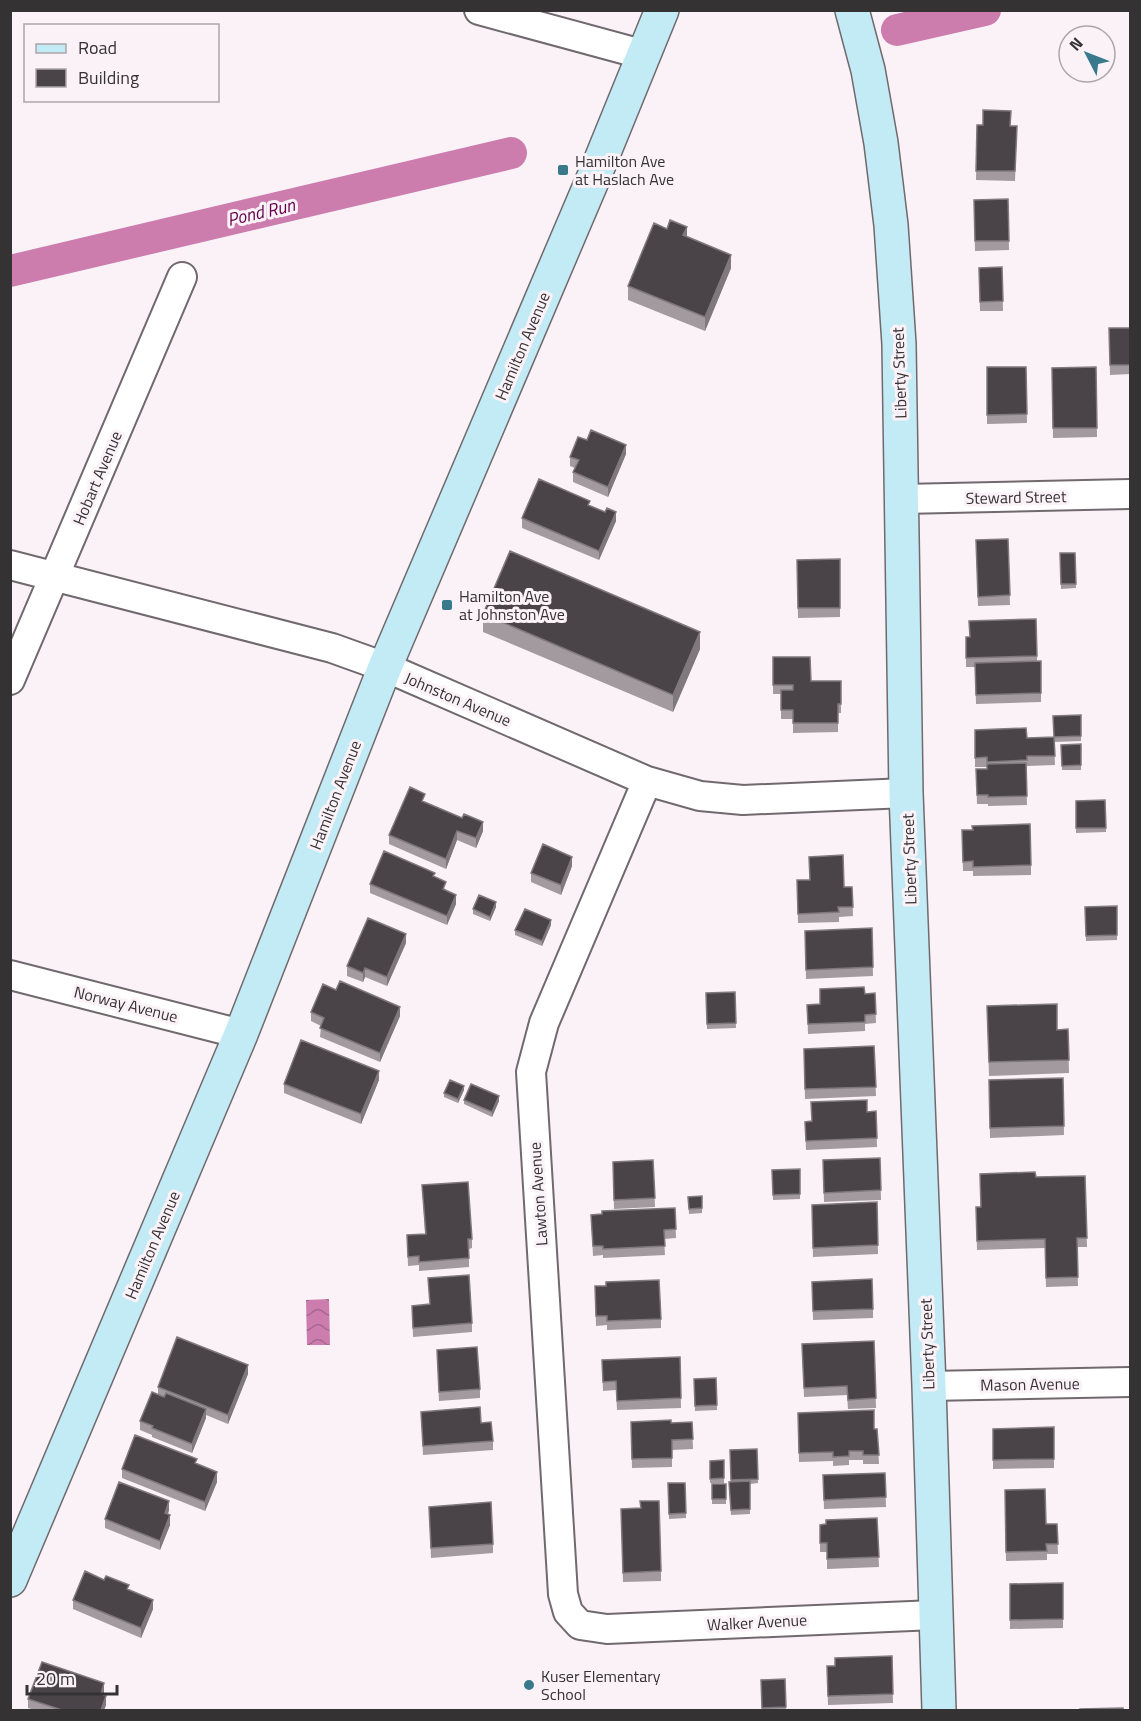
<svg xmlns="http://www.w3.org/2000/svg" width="1141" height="1721" font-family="'Titillium Web',sans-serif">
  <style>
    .water { fill: url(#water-waves) }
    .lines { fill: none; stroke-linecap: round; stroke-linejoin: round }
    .canal { stroke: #cc7dae; stroke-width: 32 }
    .street-casing { stroke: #70696d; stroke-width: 32 }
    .secondary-casing { stroke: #70696d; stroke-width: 36 }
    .street { stroke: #fff; stroke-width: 28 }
    .secondary { stroke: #c2ebf5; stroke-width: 33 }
    .wall { fill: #a29a9f }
    .shaded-wall { fill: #7f787c }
    .building { fill: #4a4347; stroke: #7f787c; stroke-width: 1.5 }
    .poi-dot { fill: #387a8c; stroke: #fbf2f7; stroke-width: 2 }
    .labels { text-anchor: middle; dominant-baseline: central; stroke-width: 6; stroke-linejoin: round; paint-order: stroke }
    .poi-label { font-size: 16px; fill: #353234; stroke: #fbf2f7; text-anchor: start }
    .street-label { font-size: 16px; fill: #353234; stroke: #fbf2f7 }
    .water-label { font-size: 18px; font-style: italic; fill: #63004a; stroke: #fbf2f7 }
  </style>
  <defs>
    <pattern id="water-waves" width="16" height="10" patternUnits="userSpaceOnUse" patternTransform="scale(1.5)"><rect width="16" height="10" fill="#cc7dae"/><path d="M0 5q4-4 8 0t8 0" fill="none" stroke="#a6678e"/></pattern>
  </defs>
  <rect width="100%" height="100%" fill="#fbf2f7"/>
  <!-- water -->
  <path class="water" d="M329,1299L330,1345H307L306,1300Z"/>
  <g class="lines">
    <!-- canal -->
    <path class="canal" d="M897,30L985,10
      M10,271L511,153"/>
    <!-- street casing -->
    <g class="street-casing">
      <path id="street" d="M479,10L645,55
        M902,499L1130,494
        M10,565L332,648L385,667L647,781L700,796L743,800L906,793
        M10,680L182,277
        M647,781L544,1023L531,1072L563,1594L568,1612L580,1625L607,1629L935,1615
        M10,975L241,1034
        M929,1386L1130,1382"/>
    </g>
    <!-- secondary casing -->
    <g class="secondary-casing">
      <path id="secondary" d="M852,10L868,70L881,143L891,225L899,344L906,793L929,1386L939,1710
        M10,1580L241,1034L385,667L598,167L662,10"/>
    </g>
    <!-- street -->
    <use href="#street" class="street"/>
    <!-- secondary -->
    <use href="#secondary" class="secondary"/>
  </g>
  <!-- wall -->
  <path class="wall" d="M977,125L1017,126L1015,181L976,180Z
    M1008,199L1009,250L975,251L974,200Z
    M687,237L731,268L705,331L628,300V286Z
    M1002,267L1003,311H980L979,268Z
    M1109,328H1131V374L1110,375Z
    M987,367H1026L1027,423L987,424Z
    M1096,367L1097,437L1053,438L1052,368Z
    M626,454L608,497L573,482V472L575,468L570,466V457Z
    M590,506L616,521L599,560L522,528V518Z
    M1008,539L1010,605L978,606L976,540Z
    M1060,553H1075L1076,588L1061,589Z
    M840,559V617L798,618L797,560Z
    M483,614L700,649L673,712L483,632Z
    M966,637L1037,656V661H1041V702L976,704L975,667H966Z
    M773,657L811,681H841V713H838V732L793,733V719H781V694H773Z
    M1081,715V741L1054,742L1055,765L1027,766V770H1026L1027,805L988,806V804H977L976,769H987V767H975V730L1027,738L1054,737Z
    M1081,744V770H1062L1061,745Z
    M1105,800L1106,832L1076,833V801Z
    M425,802L462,818L483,831L476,848L457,840L446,869L389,844V835Z
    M962,830L1031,865V875L973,876V871H963Z
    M572,866L561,895L531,882V873Z
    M435,877L446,890L456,904L447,925L370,893V884Z
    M797,880H809L844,887H852L853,916L839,917V922L798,923Z
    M1117,906V940L1086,941L1085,907Z
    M496,907L490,921L473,914V909Z
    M551,925L542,946L515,935V930Z
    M872,928L873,976L806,979L805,931Z
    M406,943L387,986L365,977L363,982L347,976V966Z
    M735,992L736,1028L707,1029L706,993Z
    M875,993L876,1023L865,1024V1031L808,1034L807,1005L820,1004L865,994Z
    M987,1006L1057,1030L1068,1029L1069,1073L989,1076Z
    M311,1012L400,1016L380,1062L320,1037L321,1026L311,1021Z
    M874,1046L876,1096L805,1099L804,1049Z
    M1063,1078L1064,1135L990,1138L989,1080Z
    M379,1080L361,1124L284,1093V1084Z
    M464,1090L458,1103L444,1097V1093Z
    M464,1100L499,1101L492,1117L464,1104Z
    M876,1111L877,1147L806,1150L805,1122L867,1112Z
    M880,1158L881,1200L824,1202L823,1160Z
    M653,1160L655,1207L614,1209L613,1162Z
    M800,1169V1199L773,1200L772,1170Z
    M1085,1176L1087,1247H1077L1078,1286L1046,1287L1045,1248L977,1250L976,1207H980L1036,1177Z
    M422,1185L472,1239V1248L469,1249V1267L419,1271V1265L408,1266L407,1235L425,1234Z
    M702,1196V1213L689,1214L688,1197Z
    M877,1202L878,1254L813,1257L812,1205Z
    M675,1208L676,1238L664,1239L665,1255L603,1258V1255L593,1256L591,1215Z
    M428,1278L472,1323V1332L413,1337L412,1306L430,1304Z
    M812,1282L873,1309V1318L813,1320Z
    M595,1286L661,1319V1328L607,1330V1325L596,1326Z
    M874,1341L876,1408L848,1409L847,1395L804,1397L802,1344Z
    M437,1350L480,1389V1398L439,1401Z
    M680,1357L681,1408L617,1410L616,1390L603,1391L602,1360Z
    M248,1374L228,1424L206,1415V1418L192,1453L152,1437V1435L140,1430V1421L158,1395V1387Z
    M716,1378L717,1410L695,1411L694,1379Z
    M421,1412L481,1423L493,1441V1450L423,1455Z
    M798,1413L874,1429H877L879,1464H863V1460H849V1465L833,1466V1461L799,1462Z
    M631,1422L671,1423L692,1422L693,1449L672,1450V1467L632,1468Z
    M1054,1427V1468L993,1469V1429Z
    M757,1449L758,1483L750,1484V1514L731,1515L729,1487L731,1482L730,1450Z
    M724,1460V1483H710V1461Z
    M197,1464L217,1482L205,1511L122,1478V1469Z
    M885,1473L886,1507L824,1509L823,1475Z
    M668,1483H685L686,1518L669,1519Z
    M712,1484H726V1504H712Z
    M1005,1490L1046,1524H1057L1058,1554H1047V1560L1006,1561Z
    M429,1507L493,1544V1553L431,1558Z
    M621,1509L661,1571V1581L623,1582Z
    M169,1510L168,1514L170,1525L160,1550L105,1528V1519Z
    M877,1518L879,1567L827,1569V1552H820V1525Z
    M1063,1583V1628L1010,1629V1584Z
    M129,1590L153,1609L141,1638L73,1609V1600Z
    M892,1656L893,1703L828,1705L827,1675L835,1666Z
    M785,1679L786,1710H762L761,1680Z
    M104,1693L103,1694L106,1705L104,1710H35L28,1708V1699Z"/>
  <!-- shaded-wall -->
  <path class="shaded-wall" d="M687,227V240L683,235Z
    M731,255V268L705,331V317Z
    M626,445V454L608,497V487Z
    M616,512V521L599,560V551Z
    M700,632V649L673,712V695Z
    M483,822V831L476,848V838Z
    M457,831V840L446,869V859Z
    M572,857V866L561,895V885Z
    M456,895V904L447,925V916Z
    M496,902V907L490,921V917Z
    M551,920V925L542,946V941Z
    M406,934V943L387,986V977Z
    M365,968V977L363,982V973Z
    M400,1007V1016L380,1062V1053Z
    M379,1071V1080L361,1124V1114Z
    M464,1086V1090L458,1103V1099Z
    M499,1096V1101L492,1117V1112Z
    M248,1365V1374L228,1424V1415Z
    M206,1409V1418L192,1453V1444Z
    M217,1472V1482L205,1511V1502Z
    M169,1501V1510L165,1522V1513Z
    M170,1515V1525L160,1550V1541Z
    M153,1600V1609L141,1638V1628Z
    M104,1683V1693L101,1703V1694Z
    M106,1696V1705L104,1710H101Z"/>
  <!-- building -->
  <path class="building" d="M983,110L1011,111L1010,126H1017L1015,171H976L977,125H983Z
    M1008,199L1009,241H975L974,200Z
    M670,220L687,227L683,235L731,255L705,317L628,286L654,223L667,229Z
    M1002,267L1003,301L980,302L979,268Z
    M1109,328H1131V365H1110Z
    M987,367H1026L1027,414L987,415Z
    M1096,367L1097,428H1053L1052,368Z
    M591,430L626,445L608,487L573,472L579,460L570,457L578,437L587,440Z
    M539,479L590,501L588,505L605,512L607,508L616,512L599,551L522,518Z
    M1008,539L1010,595L978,597L976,540Z
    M510,551L700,632L673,695L483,614Z
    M1060,553H1075L1076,584H1061Z
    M840,559V608H798L797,560Z
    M1036,619L1037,656L966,658V637H970L969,621Z
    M773,657H810L811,681H841V704H838V723H793V710H781V690H793V685H773Z
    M1041,661V693L976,695L975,663Z
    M1081,715V736L1054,737L1053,716Z
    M1026,728L1027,738L1054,737L1055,756H1027V760L987,762V757L975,758V730Z
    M1081,744V765L1062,766L1061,745Z
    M1026,763L1027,796L988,797V795H977L976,769H987V764Z
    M410,787L425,794L422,801L462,818L464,814L483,822L476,838L457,831L446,859L389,835Z
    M1105,800L1106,828H1076V801Z
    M1030,824L1031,865L973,867V861L963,862L962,830H973L972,826Z
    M543,844L572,857L561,885L531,873Z
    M384,851L435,873L433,876L446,882L443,889L456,895L447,916L370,884Z
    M843,855L844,887H852L853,907H838L839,912L798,914L797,880H810L809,857Z
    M479,895L496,902L490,917L473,909Z
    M1117,906V935L1086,936L1085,907Z
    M525,909L551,920L542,941L515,930Z
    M368,918L406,934L387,977L365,968L363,973L347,966Z
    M872,928L873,967L806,970L805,931Z
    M340,981L400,1007L380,1053L320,1028L324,1018L311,1012L323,984L336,990Z
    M864,987L865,994L875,993L876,1014L865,1015V1022L808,1024L807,1005L820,1004V989Z
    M735,992L736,1023L707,1024L706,993Z
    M1057,1004V1030L1068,1029L1069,1060L989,1062L987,1006Z
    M301,1040L379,1071L361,1114L284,1084Z
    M874,1046L876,1087L805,1089L804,1049Z
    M1063,1078L1064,1126L990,1128L989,1080Z
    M450,1080L464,1086L458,1099L444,1093Z
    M471,1084L499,1096L492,1112L464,1100Z
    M867,1100V1112L876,1111L877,1138L806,1141L805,1122L812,1121L811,1102Z
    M880,1158L881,1190L824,1193L823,1160Z
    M653,1160L655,1198L614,1200L613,1162Z
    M800,1169V1194L773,1195L772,1170Z
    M1035,1172L1036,1177L1085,1176L1087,1238H1077L1078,1277L1046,1278L1045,1239L977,1241L976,1207H981L980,1174Z
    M468,1182L472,1239H468L469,1258L419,1262V1256L408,1257L407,1235L426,1234L422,1185Z
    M702,1196V1208L689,1209L688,1197Z
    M877,1202L878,1245L813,1248L812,1205Z
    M675,1208L676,1229L664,1230L665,1246L603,1249V1246H593L591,1215L602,1214V1211Z
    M469,1275L472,1323L413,1328L412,1306L430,1304L428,1278Z
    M872,1279L873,1309L813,1311L812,1282Z
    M659,1280L661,1319L607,1321V1316H596L595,1286H606V1282Z
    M177,1337L248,1365L228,1415L158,1387Z
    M874,1341L876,1398L848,1400L847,1386L804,1388L802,1344Z
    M477,1347L480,1389L439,1392L437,1350Z
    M680,1357L681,1398L617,1401L616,1381L603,1382L602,1360Z
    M716,1378L717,1405L695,1406L694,1379Z
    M152,1392L164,1397L166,1393L206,1409L192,1444L152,1428L153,1426L140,1421Z
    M480,1407L481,1423L491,1422L493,1441L423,1446L421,1412Z
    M874,1410V1429H877L879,1455H863V1451H849V1456L833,1457V1452L799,1453L798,1413Z
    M671,1420V1423L692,1422L693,1439L672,1440V1458L632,1459L631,1422Z
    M1054,1427V1459L993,1460V1429Z
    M135,1435L197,1459L195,1463L217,1472L205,1502L122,1469Z
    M757,1449L758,1479L731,1480L730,1450Z
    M724,1460V1478L710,1479V1461Z
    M885,1473L886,1497L824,1500L823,1475Z
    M750,1481V1509L731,1510L729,1482Z
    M119,1482L169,1501L165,1513L170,1515L160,1541L105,1519Z
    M668,1483H685L686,1513L669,1514Z
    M712,1484H726V1499H712Z
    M1045,1489L1046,1524H1057L1058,1544H1046L1047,1551L1006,1552L1005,1490Z
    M640,1501H659L661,1571L623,1573L621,1509L641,1508Z
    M491,1502L493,1544L431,1548L429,1507Z
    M877,1518L879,1557L827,1559V1543H820V1525L826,1524V1520Z
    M85,1571L104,1580L106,1576L129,1585L127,1589L153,1600L141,1628L73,1600Z
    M1063,1583V1619L1010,1620V1584Z
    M892,1656L893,1694L828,1696L827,1666H835V1658Z
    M42,1662L104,1683L101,1694L106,1696L101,1710H62L28,1699Z
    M785,1679L786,1707L762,1708L761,1680Z
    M1123,1708V1710H1080V1709Z"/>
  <!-- markers -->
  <g class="poi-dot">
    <rect x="557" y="164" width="12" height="12" rx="3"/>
    <rect x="441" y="599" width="12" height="12" rx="3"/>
    <circle cx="529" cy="1685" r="6"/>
  </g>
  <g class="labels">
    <!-- poi labels -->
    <g class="poi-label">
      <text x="575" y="161">Hamilton Ave<tspan x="575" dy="18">at Haslach Ave</tspan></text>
      <text x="459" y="596">Hamilton Ave<tspan x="459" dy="18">at Johnston Ave</tspan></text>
      <text x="541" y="1676">Kuser Elementary<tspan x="541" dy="18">School</tspan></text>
    </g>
    <!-- street labels -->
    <g class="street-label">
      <text transform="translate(522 346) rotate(-67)">Hamilton Avenue</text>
      <text transform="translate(899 373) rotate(-92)">Liberty Street</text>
      <text transform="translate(97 478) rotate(-67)">Hobart Avenue</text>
      <text transform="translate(1016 497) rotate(-1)">Steward Street</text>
      <text transform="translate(458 699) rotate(23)">Johnston Avenue</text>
      <text transform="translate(335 795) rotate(-69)">Hamilton Avenue</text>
      <text transform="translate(909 859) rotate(-92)">Liberty Street</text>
      <text transform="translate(126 1004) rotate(14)">Norway Avenue</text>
      <text transform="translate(538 1194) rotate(-94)">Lawton Avenue</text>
      <text transform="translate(152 1245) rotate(-67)">Hamilton Avenue</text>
      <text transform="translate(927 1344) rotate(-92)">Liberty Street</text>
      <text transform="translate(1030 1384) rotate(-1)">Mason Avenue</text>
      <text transform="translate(757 1622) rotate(-3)">Walker Avenue</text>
    </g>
    <!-- water labels -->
    <g class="water-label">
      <text transform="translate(261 212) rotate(-13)">Pond Run</text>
    </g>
  </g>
  <!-- border -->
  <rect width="1141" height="1721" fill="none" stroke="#353234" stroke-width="24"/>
  <!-- legend -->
  <rect x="24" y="24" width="195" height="78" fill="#fbf2f7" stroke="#aca5a9" stroke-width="1.5"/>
  <rect x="36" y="44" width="30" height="9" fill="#c2ebf5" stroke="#aca5a9" stroke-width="1.5"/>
  <text x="78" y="54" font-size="18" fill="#353234">Road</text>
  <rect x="36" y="69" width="30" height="18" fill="#4a4347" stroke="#aca5a9" stroke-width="1.5"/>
  <text x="78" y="84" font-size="18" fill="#353234">Building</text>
  <!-- north arrow -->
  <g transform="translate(1087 54) rotate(312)"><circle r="28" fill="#fbf2f7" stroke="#aca5a9" stroke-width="1.5"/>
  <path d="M0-4.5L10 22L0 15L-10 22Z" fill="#387a8c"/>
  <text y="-9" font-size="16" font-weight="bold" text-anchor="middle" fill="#353234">N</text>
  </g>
  <!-- scale -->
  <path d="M27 1685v9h90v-9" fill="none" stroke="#353234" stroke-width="3"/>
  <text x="36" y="1685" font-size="18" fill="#353234" stroke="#fbf2f7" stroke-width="4.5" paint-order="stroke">20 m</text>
</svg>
